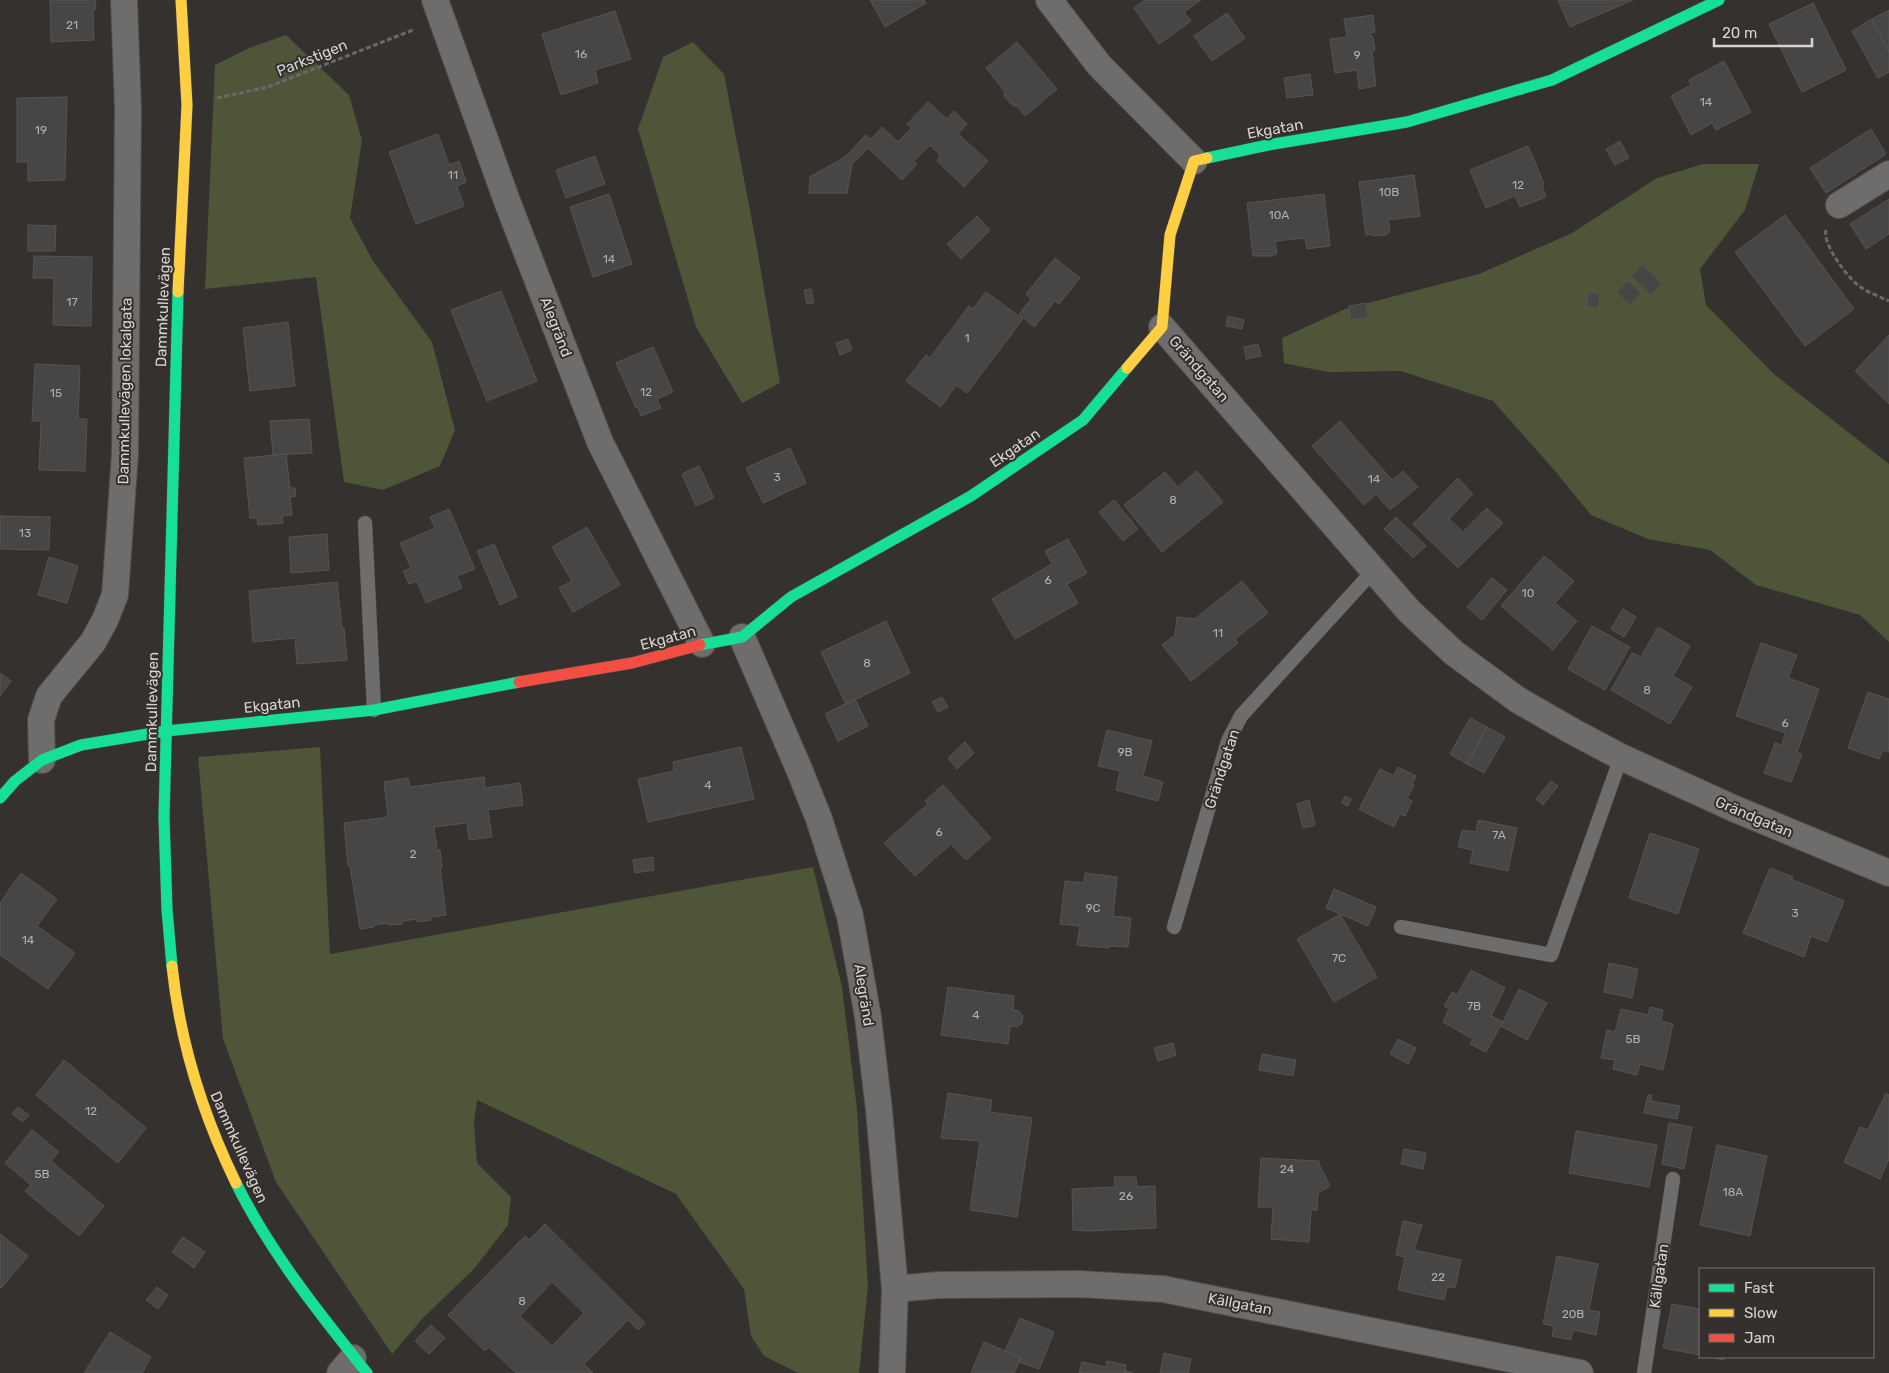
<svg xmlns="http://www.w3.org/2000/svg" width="1889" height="1373" font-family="Rubik,sans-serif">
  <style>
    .forest { fill: #4e5538 }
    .building { fill: #484644; stroke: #565452; fill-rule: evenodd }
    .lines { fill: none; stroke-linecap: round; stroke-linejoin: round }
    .lane-casing { stroke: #504e4c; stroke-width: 15 }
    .street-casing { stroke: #504e4c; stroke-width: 28 }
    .fast-casing { stroke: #504e4c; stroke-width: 12 }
    .slow-casing { stroke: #504e4c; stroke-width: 12 }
    .jam-casing { stroke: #504e4c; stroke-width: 12 }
    .path { stroke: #6b6968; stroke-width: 3; stroke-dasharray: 5 2.5; stroke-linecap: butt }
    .lane { stroke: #6f6d6c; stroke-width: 14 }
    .street { stroke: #6f6d6c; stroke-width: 26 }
    .fast { stroke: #16e098; stroke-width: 11 }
    .slow { stroke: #ffcf43; stroke-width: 11 }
    .jam { stroke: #f24e42; stroke-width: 11 }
    .labels { text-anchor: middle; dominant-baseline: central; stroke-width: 4; stroke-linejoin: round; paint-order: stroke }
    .number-label { font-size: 12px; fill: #b2b0ae }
    .street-label { font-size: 15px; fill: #d6d3d1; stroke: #35302e }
  </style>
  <rect width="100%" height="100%" fill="#34312f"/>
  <!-- forest -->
  <path class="forest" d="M286,35L349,95L362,140L350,218L373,261L432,342L455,430L440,466L383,490L344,482L316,277L205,289L215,65L249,48Z
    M693,42L724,74L756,242L780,383L742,403L696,327L638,129L663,57Z
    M1703,164H1759L1745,210L1700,269L1706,305L1774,374L1889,464V642L1860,615L1756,585L1710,550L1648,539L1591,515L1555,471L1493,401L1401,371L1327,372L1284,363L1282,338L1345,309L1479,274L1572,233L1657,178Z
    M320,747L330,954L813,867L842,987L857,1109L868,1286L859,1373H798L764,1356L751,1336L744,1289L676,1194L477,1100L474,1123L477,1163L511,1197L508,1225L474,1269L424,1317L392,1354L276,1182L223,1039L198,757Z"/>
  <!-- building -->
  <path class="building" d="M50,0H95L96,9H93L94,40L51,42Z
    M870,0H924L926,3L885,27Z
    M1145,0H1201L1184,12L1191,21L1159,44L1134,8Z
    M1558,0H1633L1570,27Z
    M1813,3L1846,70L1802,92L1769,24Z
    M1889,10V52L1872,19Z
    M615,11L631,59L595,70L598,83L561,95L542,34Z
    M1227,13L1245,38L1212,61L1194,36Z
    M1373,15L1375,32L1369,33L1373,37L1375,49L1372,53L1376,86L1359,89L1357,70L1335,73L1330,39L1347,37L1344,19Z
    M1872,19L1889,52V72L1878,78L1852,31Z
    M1017,42L1057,89L1025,116L1017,106H1013L1004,96L1005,92L986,68Z
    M1724,61L1751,112L1716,130L1712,123L1691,135L1671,96L1691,85L1689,80Z
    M1310,74L1313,95L1287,98L1284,78Z
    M67,97L65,180L28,181V162H17V98Z
    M928,102L947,119L954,111L967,124L958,134L988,161L964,187L937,161L940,155L930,145L914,161L917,164L902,180L868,148L852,164L847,193H809L810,177L845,157L866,135L871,139L882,127L898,142L912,128L907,124Z
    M1871,129L1886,154L1826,193L1810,168Z
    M438,134L449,165L459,161L466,182L457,186L464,206L416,224L389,152Z
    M1620,141L1629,158L1615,165L1606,149Z
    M1528,146L1544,184L1542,185L1546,197L1520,207L1515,196L1486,208L1470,170Z
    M595,156L605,184L566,198L556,170Z
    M1414,175L1420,216L1388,220L1390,231L1386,235L1374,236L1371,234L1366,235L1359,182Z
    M609,194L632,264L593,277L570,207Z
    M1324,194L1330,246L1307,249L1305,238L1275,241L1277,253L1273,256H1253L1247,203Z
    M1889,199V234L1866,249L1850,224Z
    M1785,215L1854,309L1805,346L1735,252Z
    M977,216L990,230L961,259L947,244Z
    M28,225L56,226L55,251H28Z
    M34,256L92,257L91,326L53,325L54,278H33Z
    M1055,258L1080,278L1059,304L1055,301L1034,327L1019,314L1031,299L1026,294Z
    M1642,264L1662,283L1651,295L1631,277Z
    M1628,280L1641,293L1630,305L1616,292Z
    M811,289L814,303L807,304L804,290Z
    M501,291L537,381L487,401L451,310Z
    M986,292L1023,319L967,393L956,385L941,407L906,381L926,355L930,358L969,306L973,309Z
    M1589,292L1600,294L1598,308L1586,306Z
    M1366,303L1368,318L1351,320L1349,306Z
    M1228,316L1244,320L1242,329L1226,326Z
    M288,322L295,386L250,391L243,328Z
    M1889,335V404L1855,371Z
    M848,339L852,350L840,355L836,343Z
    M1258,344L1261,356L1246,359L1244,347Z
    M653,347L673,392L657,399L661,408L641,416L638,407L636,408L616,363Z
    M35,364L80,366L78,419H87L85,471L39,470L41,421H32Z
    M309,419L312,453L273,455L270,421Z
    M1340,421L1392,480L1403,471L1418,487L1390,510L1376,494L1364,505L1312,446Z
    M790,448L806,483L763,503L746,468Z
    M286,454L290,488H295L296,496L290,497L292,515L282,516L283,523L258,525L257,518H250L244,458Z
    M699,466L714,498L696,506L682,474Z
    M1197,471L1223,502L1162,552L1124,505L1165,472L1178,487Z
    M1458,478L1473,494L1449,519L1463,532L1487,508L1503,523L1458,568L1413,524Z
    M1114,500L1138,529L1123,541L1099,512Z
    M449,509L475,569L457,576L462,588L426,603L417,581L409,584L403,571L411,568L400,543L435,528L430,517Z
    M0,516L50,517L49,550L0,549Z
    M1396,517L1426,546L1413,558L1384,529Z
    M587,527L620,585L573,612L559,588L572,581L552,547Z
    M327,534L329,570L291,573L289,537Z
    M1068,539L1087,573L1067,584L1078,603L1015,639L992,599L1052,564L1045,551Z
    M494,544L517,597L500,605L477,551Z
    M1544,556L1574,581L1555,603L1577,621L1553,650L1501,606Z
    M49,557L78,566L67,603L38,595Z
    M1492,578L1507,590L1482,620L1467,607Z
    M1242,581L1268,613L1235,639L1238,643L1191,681L1162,645L1175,635L1177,617L1195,619Z
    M337,582L342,628H344L347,660L297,664L295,638L253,642L249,591Z
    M1623,609L1636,617L1624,637L1611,629Z
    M886,621L910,673L846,704L821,652Z
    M1592,626L1630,647L1605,690L1568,669Z
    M1658,627L1690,646L1673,676L1692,687L1670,724L1611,690L1632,653L1641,657Z
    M1761,643L1797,655L1788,678L1819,689L1797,752L1802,754L1791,782L1764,773L1775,743L1782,745L1785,733L1736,716Z
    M0,673L11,681L0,696Z
    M1868,692L1889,699V752L1883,750L1879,759L1848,748Z
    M942,697L948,707L938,712L932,702Z
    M855,699L868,726L838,741L825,714Z
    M1470,718L1487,727L1467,764L1450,754Z
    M1487,727L1505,737L1484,773L1467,764Z
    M1107,730L1152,741L1143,776L1163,782L1158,801L1116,790L1120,771L1098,766Z
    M965,742L974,753L957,769L948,758Z
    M741,747L754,799L648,822L638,779L674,771L673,762Z
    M1398,767L1416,776L1412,784L1414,785L1407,798L1412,801L1405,816L1400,814L1394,827L1359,809L1380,769L1394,776Z
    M484,777L485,788L520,783L523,805L488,810L492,837L469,840L467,823L434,827L437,850H440L442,867H440L446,915L431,917V920L417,922V919L402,921V924L389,925L388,923L374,925V927L360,929L350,866H348L344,823L388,817L384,782L408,778L410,787Z
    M1551,781L1558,786L1543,805L1536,799Z
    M943,785L991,838L966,860L951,844L915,876L884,843L928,804L925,801Z
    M1345,796L1351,799L1348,806L1342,803Z
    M1309,800L1315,825L1303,828L1297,804Z
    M1478,820L1517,828L1508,871L1470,863L1473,850L1458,847L1462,830L1476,832Z
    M1650,833L1699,849L1678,914L1629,898Z
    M653,857L654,870L635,873L633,860Z
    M1770,868L1793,877L1791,879L1844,901L1827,942L1811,936L1804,957L1743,933Z
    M21,873L57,899L37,926L75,953L48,989L0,955V903Z
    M1085,873L1117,877L1113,916L1131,918L1128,947L1110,946L1109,948L1077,945L1080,926L1060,924L1065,881L1084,883Z
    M1334,889L1376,907L1368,926L1326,908Z
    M1340,914L1377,977L1334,1002L1297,939Z
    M1609,963L1638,969L1632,998L1604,992Z
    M1471,970L1505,988L1491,1016L1503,1022L1486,1052L1470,1044L1473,1039L1443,1022L1449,1009L1444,1006L1452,992L1457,995Z
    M948,987L1014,996L1013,1010L1019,1011L1023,1016L1022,1023L1017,1027L1010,1026L1008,1044L941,1035Z
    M1519,989L1547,1003L1527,1040L1501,1026Z
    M1650,1007L1663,1010L1661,1021L1673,1024L1663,1070L1640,1064L1637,1075L1613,1069L1615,1060L1601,1058L1607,1030L1615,1032L1621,1009L1648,1015Z
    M1398,1039L1416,1048L1408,1064L1390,1054Z
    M1173,1043L1176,1055L1158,1061L1154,1048Z
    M1262,1054L1296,1060L1293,1076L1259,1070Z
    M64,1060L146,1128L118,1163L36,1095Z
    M948,1093L992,1100L990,1112L1032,1118L1017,1217L970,1210L980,1141L941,1138Z
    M1886,1093L1889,1095V1159L1880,1179L1844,1162L1860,1127L1868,1130Z
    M1648,1095H1652L1651,1101L1680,1106L1677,1119L1644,1113Z
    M18,1107L29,1115L23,1122L12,1114Z
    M1669,1123L1692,1127L1684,1169L1662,1164Z
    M32,1130L59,1152L51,1161L104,1206L79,1236L25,1191L31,1185L5,1163Z
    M1576,1131L1657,1145L1649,1187L1569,1173Z
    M1717,1145L1767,1156L1750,1236L1700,1225Z
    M1404,1149L1426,1153L1423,1169L1401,1164Z
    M1261,1158L1319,1161V1164L1330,1186L1318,1193L1317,1210H1311L1309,1242L1271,1239L1273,1207H1258Z
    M1114,1177H1136L1137,1187L1155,1186L1156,1228L1088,1231L1073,1230L1072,1189L1115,1187Z
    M1403,1221L1422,1225L1414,1250L1461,1260L1455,1288L1447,1287L1444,1300L1398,1290L1405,1257L1396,1255Z
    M545,1224L645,1323L638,1330L628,1320L584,1364L593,1373H516L489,1347L485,1351L448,1315L525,1236L529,1240ZM552,1282L584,1313L552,1346L520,1316Z
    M0,1234L28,1256L1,1288L0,1287Z
    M183,1237L205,1252L194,1268L172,1252Z
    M1557,1256L1598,1264L1589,1310L1600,1312L1596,1335L1573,1330L1571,1340L1552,1336L1554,1326L1543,1324Z
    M157,1287L168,1295L158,1309L146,1300Z
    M1672,1304L1700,1309V1355L1663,1348Z
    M1020,1318L1054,1332L1039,1369L1019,1362L1021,1358L1005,1351Z
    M431,1325L445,1338L429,1354L415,1341Z
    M110,1332L151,1357L142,1373H84Z
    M984,1342L1021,1358L1014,1373H971Z
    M1164,1353L1191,1359L1188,1373H1160Z
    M1709,1357H1725L1724,1360Z
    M1107,1361L1126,1365L1125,1371L1133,1373H1079L1082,1362L1106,1367Z"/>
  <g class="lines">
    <!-- lane casing -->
    <g class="lane-casing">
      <path id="lane" d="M365,523L374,710
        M1174,927L1228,741L1241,716L1374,570
        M1401,927L1551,955L1621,757
        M1644,1373L1673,1179"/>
    </g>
    <!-- street casing -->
    <g class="street-casing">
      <path id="street" d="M435,0L507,201L600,442L702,644
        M1049,0L1099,65L1194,161
        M1839,205L1889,174
        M1162,327L1409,611L1454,653L1518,700L1572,731L1621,757L1735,809L1889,873
        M742,637L799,769L819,819L850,916L868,1017L879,1110L895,1289L892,1373
        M42,760L41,720L49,696L93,642L105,620L115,595L125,454L128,109L124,0
        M895,1289L939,1285L1079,1284L1163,1289L1580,1373
        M340,1373L353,1358"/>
    </g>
    <!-- fast casing -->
    <g class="fast-casing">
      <path id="fast" d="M1207,158L1268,145L1407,122L1552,80L1719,0
        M700,645L742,637L791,597L971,496L1083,420L1127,368
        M0,798L15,781L42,760L81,745L166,731L374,710L519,682
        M172,966L167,910L164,817L178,292
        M236,1183C270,1252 319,1313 367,1373"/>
    </g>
    <!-- slow casing -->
    <g class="slow-casing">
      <path id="slow" d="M178,292L187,105L181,0
        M1127,368L1162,327L1170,235L1194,161L1207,158
        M172,966C180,1043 202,1113 236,1183"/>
    </g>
    <!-- jam casing -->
    <g class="jam-casing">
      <path id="jam" d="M519,682L632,663L700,645"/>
    </g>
    <!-- path -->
    <path class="path" d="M217,98L268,87L413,30
      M1826,230C1822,243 1847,277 1858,285C1866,292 1879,296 1889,301"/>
    <!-- lane -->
    <use href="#lane" class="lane"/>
    <!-- street -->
    <use href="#street" class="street"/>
    <!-- fast -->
    <use href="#fast" class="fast"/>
    <!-- slow -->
    <use href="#slow" class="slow"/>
    <!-- jam -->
    <use href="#jam" class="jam"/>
  </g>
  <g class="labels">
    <!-- number labels -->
    <g class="number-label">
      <text x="72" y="25">21</text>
      <text x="581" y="54">16</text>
      <text x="1357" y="55">9</text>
      <text x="1706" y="102">14</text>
      <text x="41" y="130">19</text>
      <text x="453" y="175">11</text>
      <text x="1518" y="185">12</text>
      <text x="1389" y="192">10B</text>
      <text x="1279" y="215">10A</text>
      <text x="609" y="259">14</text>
      <text x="72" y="302">17</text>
      <text x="967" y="338">1</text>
      <text x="646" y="392">12</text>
      <text x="56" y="393">15</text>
      <text x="777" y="477">3</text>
      <text x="1374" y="479">14</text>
      <text x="1173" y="500">8</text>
      <text x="25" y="533">13</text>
      <text x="1048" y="580">6</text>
      <text x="1528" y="593">10</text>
      <text x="1218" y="633">11</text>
      <text x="867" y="663">8</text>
      <text x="1647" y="690">8</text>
      <text x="1785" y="723">6</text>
      <text x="1125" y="752">9B</text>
      <text x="708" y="785">4</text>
      <text x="939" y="832">6</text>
      <text x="1499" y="835">7A</text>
      <text x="413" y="854">2</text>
      <text x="1093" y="908">9C</text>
      <text x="1795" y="913">3</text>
      <text x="28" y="940">14</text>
      <text x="1339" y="958">7C</text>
      <text x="1474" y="1006">7B</text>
      <text x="976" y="1015">4</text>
      <text x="1633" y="1039">5B</text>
      <text x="91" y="1111">12</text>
      <text x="1287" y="1169">24</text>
      <text x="42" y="1174">5B</text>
      <text x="1733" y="1192">18A</text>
      <text x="1126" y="1196">26</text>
      <text x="1438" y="1277">22</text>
      <text x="522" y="1301">8</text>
      <text x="1573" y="1314">20B</text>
    </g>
    <!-- street labels -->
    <g class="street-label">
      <text transform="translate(312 58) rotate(-22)">Parkstigen</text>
      <text transform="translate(1275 129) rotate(-10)">Ekgatan</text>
      <text transform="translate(163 307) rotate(-88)">Dammkullevägen</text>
      <text transform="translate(556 327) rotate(69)">Alegränd</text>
      <text transform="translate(1199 369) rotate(49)">Grändgatan</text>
      <text transform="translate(125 391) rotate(-89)">Dammkullevägen lokalgata</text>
      <text transform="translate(1015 448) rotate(-34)">Ekgatan</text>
      <text transform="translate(668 638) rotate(-15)">Ekgatan</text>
      <text transform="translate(272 705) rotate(-6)">Ekgatan</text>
      <text transform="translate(152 712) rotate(-89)">Dammkullevägen</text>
      <text transform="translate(1222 769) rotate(-72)">Grändgatan</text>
      <text transform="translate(1754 817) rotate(23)">Grändgatan</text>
      <text transform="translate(864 995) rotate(81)">Alegränd</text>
      <text transform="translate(239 1147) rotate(66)">Dammkullevägen</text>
      <text transform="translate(1659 1276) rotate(-82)">Källgatan</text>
      <text transform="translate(1240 1304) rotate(11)">Källgatan</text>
    </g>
  </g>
  <!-- legend -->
  <rect x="1699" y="1268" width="175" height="90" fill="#35302e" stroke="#75716f"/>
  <rect x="1709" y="1284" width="25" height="8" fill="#16e098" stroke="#75716f"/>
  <text x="1744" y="1293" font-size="15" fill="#d6d3d1">Fast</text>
  <rect x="1709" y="1309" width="25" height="8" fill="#ffcf43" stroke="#75716f"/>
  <text x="1744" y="1318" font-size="15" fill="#d6d3d1">Slow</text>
  <rect x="1709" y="1334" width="25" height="8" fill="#f24e42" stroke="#75716f"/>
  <text x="1744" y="1343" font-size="15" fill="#d6d3d1">Jam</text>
  <!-- scale -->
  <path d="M1714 38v8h98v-8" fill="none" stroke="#d6d3d1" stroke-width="2.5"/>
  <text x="1722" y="38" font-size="15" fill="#d6d3d1" stroke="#35302e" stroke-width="4" paint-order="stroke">20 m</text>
</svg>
